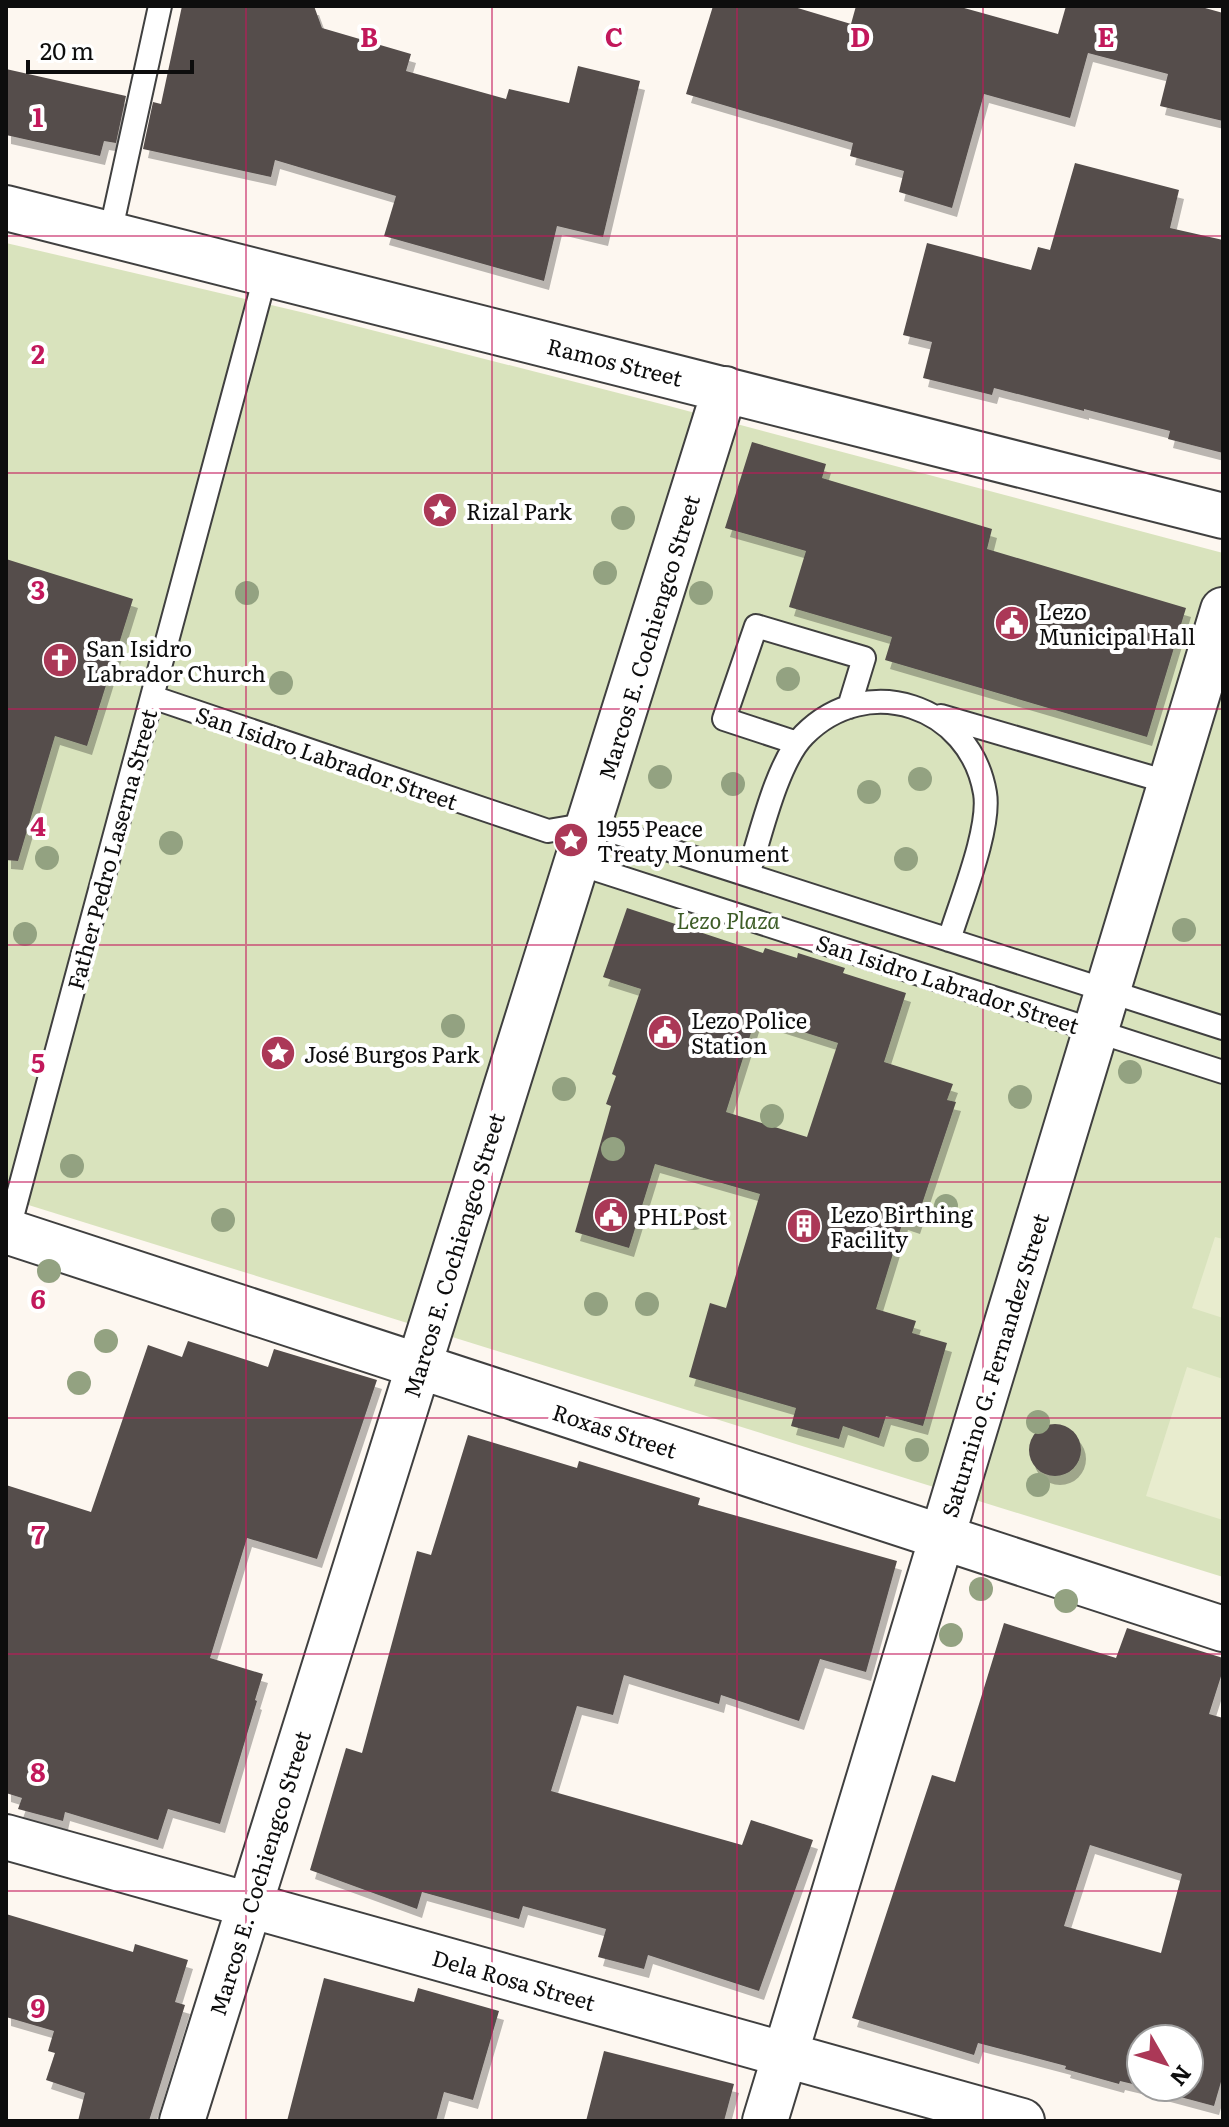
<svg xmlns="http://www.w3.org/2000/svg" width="1229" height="2127" font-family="Literata,serif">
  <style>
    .green { fill: #d9e3bd }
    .pitch { fill: #e8ecce }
    .building { fill: #544d4b; fill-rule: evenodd; filter: url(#shadow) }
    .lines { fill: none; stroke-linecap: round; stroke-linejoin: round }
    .service-casing { stroke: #404040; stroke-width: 26 }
    .minor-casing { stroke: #404040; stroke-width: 48 }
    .service { stroke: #fff; stroke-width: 22 }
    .minor { stroke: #fff; stroke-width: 44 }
    .tree { fill: #93a281 }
    .grid { fill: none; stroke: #c2185b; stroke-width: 2; stroke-opacity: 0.55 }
    .labels { text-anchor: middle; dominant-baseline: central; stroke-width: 8; stroke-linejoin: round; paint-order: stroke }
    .street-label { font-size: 22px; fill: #0d0d0d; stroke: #fff }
    .poi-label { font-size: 22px; fill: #0d0d0d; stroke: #fff; text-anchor: start }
    .park-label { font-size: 22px; font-style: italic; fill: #3d5c26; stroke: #fff }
    .grid-label { font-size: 26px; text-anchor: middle; font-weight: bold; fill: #c2185b; stroke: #fff; stroke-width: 8; stroke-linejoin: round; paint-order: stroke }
  </style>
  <defs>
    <filter id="shadow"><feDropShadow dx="5" dy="9" stdDeviation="0" flood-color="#0004"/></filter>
  </defs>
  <rect width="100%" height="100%" fill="#fdf7f0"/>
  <!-- green -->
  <path class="green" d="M6,243L305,313L669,406L1223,553V1577L6,1198Z"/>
  <!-- pitch -->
  <path class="pitch" d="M1215,1237L1223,1239V1318L1192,1308Z
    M1187,1367L1223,1379V1520L1146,1496Z"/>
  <!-- building -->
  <path class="building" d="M182,6H314L322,28L411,54L406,71L506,99L509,89L569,103L578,66L640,81L603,237L557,226L544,281L384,236L396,196L275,160L271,177L143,149L153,102L161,104Z
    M713,6H791L851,24L856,6H957L1058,34L1066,6H1198L1223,13V121L1160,106L1168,74L1088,53L1070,118L984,94L952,208L899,192L904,171L850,156L853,143L686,94Z
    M6,69L126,96L116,143L104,141L100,156L6,135Z
    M1075,163L1179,190L1170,228L1223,240V453L1168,439L1170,431L1084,409V411L994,388L992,395L923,378L932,342L903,335L927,243L1031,270L1038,247L1050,250Z
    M752,442L826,464L822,478L992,529L987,549L1186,608L1147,737L885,660L892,637L789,607L806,551L725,528Z
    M6,559L133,599L87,746L55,736L18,861L6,860Z
    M627,908L763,953L765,948L797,958L798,953L845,968L843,973L906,993L884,1062L953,1084L947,1100L956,1102L915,1225L903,1221L876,1309L916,1321L912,1333L947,1343L923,1426L886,1416L879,1438L843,1426L839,1439L791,1426L796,1408L689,1377L710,1303L726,1308L760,1194L655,1164L629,1248L575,1232L611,1106L606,1104L616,1076L612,1074L641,989L603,977ZM756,1017L838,1043L807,1137L726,1112Z
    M188,1341L268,1367L274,1349L377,1380L317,1559L247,1538L210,1658L263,1674L255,1700L257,1701L220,1824L168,1809L158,1840L65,1812L63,1821L18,1809L22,1798L6,1793V1485L91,1512L148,1345L182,1357Z
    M1029 1450a26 26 0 1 1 52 0a26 26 0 1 1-52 0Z
    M468,1435L577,1468L579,1461L700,1498L698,1505L897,1561L866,1672L820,1659L799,1721L721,1695L719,1704L624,1675L613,1715L577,1706L551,1791L742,1845L751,1820L813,1840L759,1991L648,1955L644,1969L598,1957L606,1929L523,1906L519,1919L422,1892L417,1909L310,1870L346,1748L362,1753L417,1551L431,1555Z
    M1004,1623L1116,1658L1127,1628L1223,1658V1670L1209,1714L1223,1718V2075L1214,2106L1143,2087H1189V2039H1141V2086L1120,2081L1119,2084L1065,2069L1066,2066L978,2043L974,2055L852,2018L932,1775L955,1782ZM1090,1845L1182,1874L1161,1953L1064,1926Z
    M6,1914L133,1952L135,1944L188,1960L175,2002L185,2005L149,2121H78L85,2093L46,2080L55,2053L48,2051L54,2031L6,2017Z
    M324,1978L414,2002L418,1988L499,2011L473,2100L444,2092L436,2121H287Z
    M604,2051L734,2084L724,2121H586Z"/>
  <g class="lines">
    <!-- service casing -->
    <g class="service-casing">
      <path id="service" d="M110,234L160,6
        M152,697L548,831L589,824L1223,1028
        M941,716L1171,783
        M797,743L724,719L756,626L864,658L849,707
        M572,859L576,863L1223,1072
        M748,875C760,837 777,762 804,735C867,671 970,705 985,793C991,829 960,903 949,940
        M8,1232L266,273"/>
    </g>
    <!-- minor casing -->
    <g class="minor-casing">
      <path id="minor" d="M6,208L1223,516
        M6,1231L1223,1629
        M6,1837L1022,2121
        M182,2121L725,389
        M765,2121L1223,610"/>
    </g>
    <!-- service -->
    <use href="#service" class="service"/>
    <!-- minor -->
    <use href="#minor" class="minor"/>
  </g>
  <!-- trees -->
  <g class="tree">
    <circle cx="623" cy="518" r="12"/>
    <circle cx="605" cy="573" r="12"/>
    <circle cx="247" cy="593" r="12"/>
    <circle cx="701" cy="593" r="12"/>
    <circle cx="788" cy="679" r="12"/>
    <circle cx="281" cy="683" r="12"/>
    <circle cx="660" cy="777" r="12"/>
    <circle cx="920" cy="779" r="12"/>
    <circle cx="733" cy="784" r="12"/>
    <circle cx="869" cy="792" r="12"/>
    <circle cx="171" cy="843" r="12"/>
    <circle cx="47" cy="858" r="12"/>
    <circle cx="906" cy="859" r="12"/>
    <circle cx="1184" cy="930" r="12"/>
    <circle cx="25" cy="934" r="12"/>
    <circle cx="453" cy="1026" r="12"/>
    <circle cx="1130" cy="1072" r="12"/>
    <circle cx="564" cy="1089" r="12"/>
    <circle cx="1020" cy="1097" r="12"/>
    <circle cx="772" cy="1116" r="12"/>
    <circle cx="613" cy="1149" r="12"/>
    <circle cx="72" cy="1166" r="12"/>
    <circle cx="946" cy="1206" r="12"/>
    <circle cx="694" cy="1218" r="12"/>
    <circle cx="223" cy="1220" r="12"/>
    <circle cx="49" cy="1271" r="12"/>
    <circle cx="596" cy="1304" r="12"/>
    <circle cx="647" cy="1304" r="12"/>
    <circle cx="106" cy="1341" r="12"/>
    <circle cx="79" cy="1383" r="12"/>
    <circle cx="1038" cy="1422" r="12"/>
    <circle cx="917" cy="1450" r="12"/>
    <circle cx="1038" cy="1485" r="12"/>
    <circle cx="981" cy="1589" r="12"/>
    <circle cx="1066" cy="1601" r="12"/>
    <circle cx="951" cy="1635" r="12"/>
  </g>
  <!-- grid -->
  <path class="grid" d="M246,6V2121M492,6V2121M737,6V2121M983,6V2121M6,236H1223M6,473H1223M6,709H1223M6,945H1223M6,1182H1223M6,1418H1223M6,1654H1223M6,1891H1223"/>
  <!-- icons -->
  <defs>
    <g id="sight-disc" transform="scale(1.8)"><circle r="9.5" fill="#ab3857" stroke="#fff"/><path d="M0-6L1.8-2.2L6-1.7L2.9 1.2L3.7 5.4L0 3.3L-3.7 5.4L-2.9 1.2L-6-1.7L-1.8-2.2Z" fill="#fff"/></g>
    <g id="civic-disc" transform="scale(1.8)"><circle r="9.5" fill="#ab3857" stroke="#fff"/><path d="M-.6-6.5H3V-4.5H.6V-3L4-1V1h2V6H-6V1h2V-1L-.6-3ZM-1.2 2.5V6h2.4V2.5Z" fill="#fff"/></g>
    <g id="church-disc" transform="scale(1.8)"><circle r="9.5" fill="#ab3857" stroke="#fff"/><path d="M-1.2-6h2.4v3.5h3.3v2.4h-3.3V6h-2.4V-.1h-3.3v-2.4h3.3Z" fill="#fff"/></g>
    <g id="building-disc" transform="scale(1.8)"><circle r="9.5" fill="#ab3857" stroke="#fff"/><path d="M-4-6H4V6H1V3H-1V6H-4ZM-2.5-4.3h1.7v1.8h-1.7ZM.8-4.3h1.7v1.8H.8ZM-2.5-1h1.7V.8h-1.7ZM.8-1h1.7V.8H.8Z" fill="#fff"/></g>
  </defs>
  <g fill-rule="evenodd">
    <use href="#sight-disc" x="440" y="510"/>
    <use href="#civic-disc" x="1012" y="623"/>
    <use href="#church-disc" x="60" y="660"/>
    <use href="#sight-disc" x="571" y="840"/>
    <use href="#civic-disc" x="665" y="1032"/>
    <use href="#sight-disc" x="278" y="1053"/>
    <use href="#civic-disc" x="611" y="1215"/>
    <use href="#building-disc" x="804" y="1226"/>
  </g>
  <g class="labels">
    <!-- street labels -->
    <g class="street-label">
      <text transform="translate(615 361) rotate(14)">Ramos Street</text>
      <text transform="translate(648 637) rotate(-73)">Marcos E. Cochiengco Street</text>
      <text transform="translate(327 757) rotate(19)">San Isidro Labrador Street</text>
      <text transform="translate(111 849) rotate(-75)">Father Pedro Laserna Street</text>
      <text transform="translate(948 983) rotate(18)">San Isidro Labrador Street</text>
      <text transform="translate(453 1255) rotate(-73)">Marcos E. Cochiengco Street</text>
      <text transform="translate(994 1365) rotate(-73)">Saturnino G. Fernandez Street</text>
      <text transform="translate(615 1430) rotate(18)">Roxas Street</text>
      <text transform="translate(259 1873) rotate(-73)">Marcos E. Cochiengco Street</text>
      <text transform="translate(514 1979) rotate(16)">Dela Rosa Street</text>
    </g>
    <!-- poi labels -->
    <g class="poi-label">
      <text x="466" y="510">Rizal Park</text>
      <text x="1038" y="610">Lezo<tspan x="1038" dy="25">Municipal Hall</tspan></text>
      <text x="86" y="647">San Isidro<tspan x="86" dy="25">Labrador Church</tspan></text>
      <text x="597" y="827">1955 Peace<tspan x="597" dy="25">Treaty Monument</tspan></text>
      <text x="691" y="1019">Lezo Police<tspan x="691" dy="25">Station</tspan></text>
      <text x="304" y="1053">José Burgos Park</text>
      <text x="830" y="1213">Lezo Birthing<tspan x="830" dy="25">Facility</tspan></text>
      <text x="637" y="1215">PHLPost</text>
    </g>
    <!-- park labels -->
    <g class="park-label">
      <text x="728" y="919">Lezo Plaza</text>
    </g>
  </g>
  <g class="grid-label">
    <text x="369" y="47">B</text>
    <text x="614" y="47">C</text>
    <text x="860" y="47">D</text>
    <text x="1106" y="47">E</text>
    <text x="38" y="127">1</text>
    <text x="38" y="364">2</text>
    <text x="38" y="600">3</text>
    <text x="38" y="836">4</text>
    <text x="38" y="1073">5</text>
    <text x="38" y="1309">6</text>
    <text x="38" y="1545">7</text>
    <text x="38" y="1782">8</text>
    <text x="38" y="2018">9</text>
  </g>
  <!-- border -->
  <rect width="1229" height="2127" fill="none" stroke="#0d0d0d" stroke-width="16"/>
  <!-- north arrow -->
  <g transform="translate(1165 2063) rotate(129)"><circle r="38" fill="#ffffff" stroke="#9e9e9e" stroke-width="2"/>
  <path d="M0-6L14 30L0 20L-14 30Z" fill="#ab3857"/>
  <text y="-12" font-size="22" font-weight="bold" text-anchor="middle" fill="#0d0d0d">N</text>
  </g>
  <!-- scale -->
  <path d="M28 60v12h164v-12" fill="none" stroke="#0d0d0d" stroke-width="4"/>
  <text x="40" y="60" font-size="24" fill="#0d0d0d" stroke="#ffffff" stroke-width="6" paint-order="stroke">20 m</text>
</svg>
